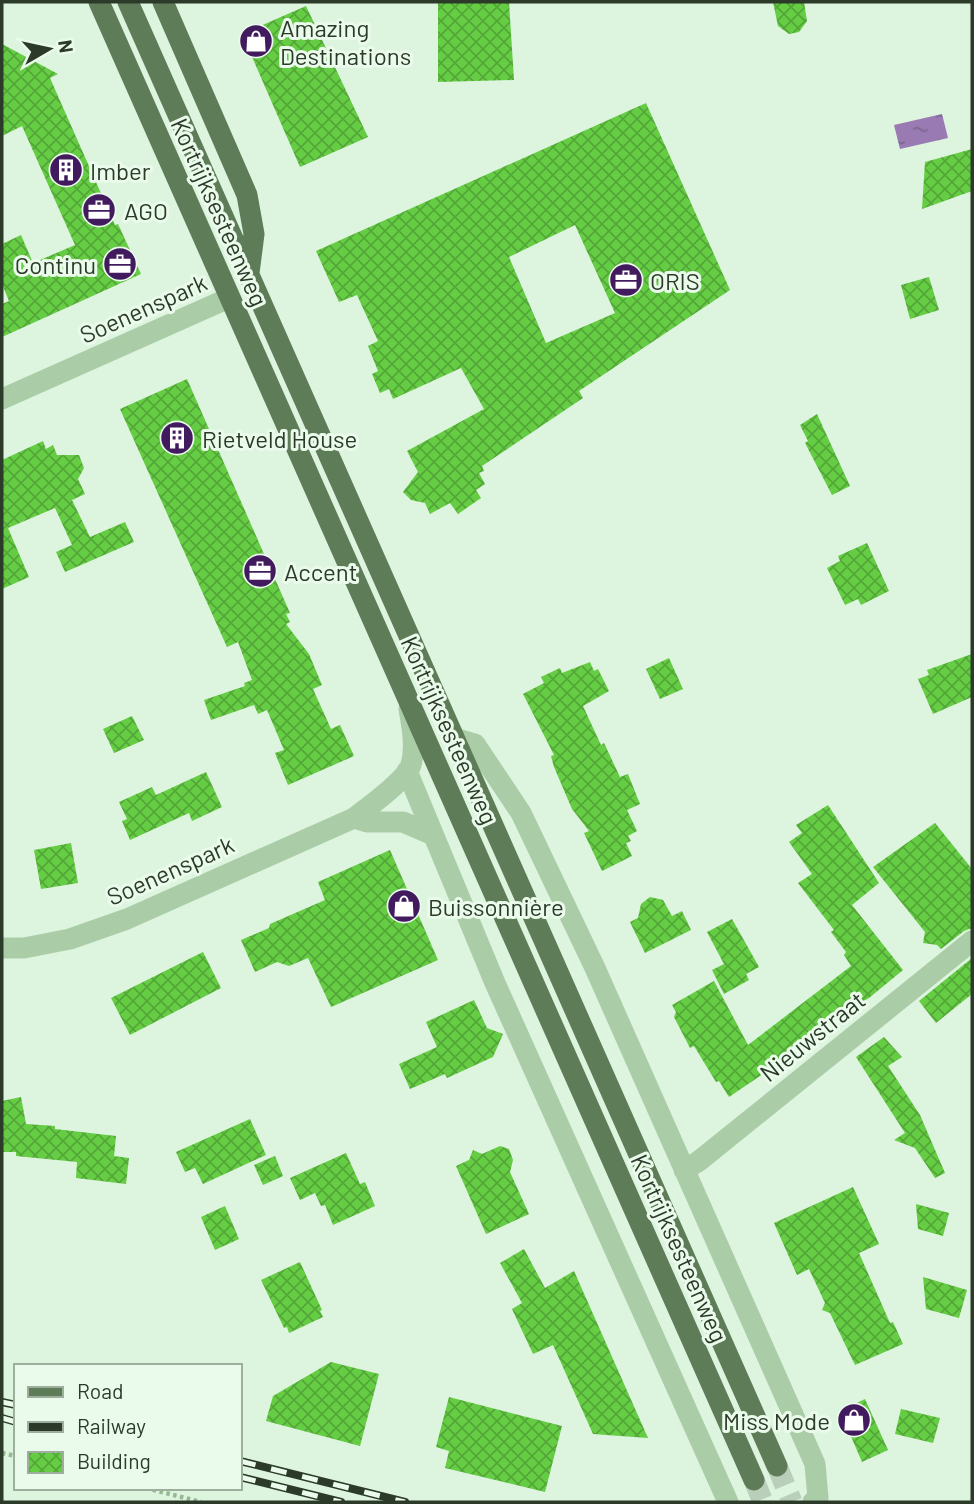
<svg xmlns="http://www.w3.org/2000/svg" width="974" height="1504" font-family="Barlow,sans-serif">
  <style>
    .water { fill: url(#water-ripples) }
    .building { fill: url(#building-cross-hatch); fill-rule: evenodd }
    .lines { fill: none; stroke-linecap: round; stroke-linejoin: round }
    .major-tunnel { stroke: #bacfba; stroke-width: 21; stroke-dasharray: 21 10; stroke-linecap: butt }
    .path { stroke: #95b992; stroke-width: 4.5; stroke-dasharray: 3.5 3.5; stroke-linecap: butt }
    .minor { stroke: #aacda8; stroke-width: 21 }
    .major { stroke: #5f7c59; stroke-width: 21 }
    .rail-casing { stroke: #2c3a29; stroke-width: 8 }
    .rail { stroke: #eafbeb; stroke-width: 5; stroke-dasharray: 16; stroke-linecap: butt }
    .labels { text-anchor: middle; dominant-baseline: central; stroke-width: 6; stroke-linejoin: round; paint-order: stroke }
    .poi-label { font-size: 24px; fill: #2c3a29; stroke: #eafbeb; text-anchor: start }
    .street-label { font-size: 24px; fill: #2c3a29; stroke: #eafbeb }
  </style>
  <defs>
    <pattern id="water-ripples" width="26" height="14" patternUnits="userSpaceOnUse" patternTransform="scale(1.75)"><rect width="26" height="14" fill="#997ab3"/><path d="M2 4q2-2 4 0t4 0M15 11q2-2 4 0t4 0" fill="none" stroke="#7d6592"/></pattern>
    <pattern id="building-cross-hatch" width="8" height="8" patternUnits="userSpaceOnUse" patternTransform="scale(1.75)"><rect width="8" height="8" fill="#65cd43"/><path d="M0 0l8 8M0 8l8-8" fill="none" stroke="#53a738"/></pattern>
  </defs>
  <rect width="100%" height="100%" fill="#ddf4de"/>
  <!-- water -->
  <path class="water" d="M942,114L948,138L900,149L894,125Z"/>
  <!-- building -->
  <path class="building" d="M438,2H509L514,80L438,82Z
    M773,2H804L807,21L799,32L789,34L778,26Z
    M306,6L368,137L300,167L242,34Z
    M2,44L58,74L50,78L115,225L118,224L141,274L2,337V304L9,301L2,284V244L21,235L33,263L75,245L22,126L2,136Z
    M646,103L730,290L579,391L583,398L482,466L484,471L479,473L485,484L476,490L481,498L458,514L450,503L430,514L425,503L411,500L403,492L418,472L407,451L484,409L461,368L393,399L389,389L380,393L372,374L378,371L368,346L378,341L357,295L339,302L316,251ZM575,225L615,313L546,343L509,257Z
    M972,149V191L922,209L925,162Z
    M929,277L939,310L910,319L901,285Z
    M187,379L290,613L286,614L290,622L286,624L309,654L322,685L313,689L331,729L340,725L354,756L288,785L275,753L284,750L267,710L258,714L254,705L211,720L204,700L245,686L244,683L252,680L238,642L227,647L120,409Z
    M817,414L850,486L832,495L805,443L808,441L800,425Z
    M43,441L46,449L53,445L57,455H79L84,468L78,479L85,494L72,500L90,537L125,522L134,542L65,572L56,552L72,545L55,508L8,528L29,577L2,589V460Z
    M867,543L889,591L861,605L858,599L845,605L827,568L840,561L838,556Z
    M972,654V697L933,714L918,679L929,675L927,670Z
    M669,658L683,689L660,699L646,669Z
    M590,662L594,671L598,669L609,691L583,706L601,745L604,743L620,777L628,774L640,804L627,810L637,831L628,836L631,841L626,843L632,856L602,871L584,833L589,831L572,809L554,767L551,756L554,755L523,694L544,683L541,677L560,668L562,673Z
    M132,716L144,740L114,753L103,729Z
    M206,772L222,807L192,821L189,813L130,840L122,821L127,819L119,802L152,787L156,795Z
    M828,805L879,883L852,905L903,970L869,998L844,1013L776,1065L729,1097L719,1081L716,1082L694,1046L690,1048L674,1017L676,1012L672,1005L714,981L748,1045L851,966L844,955L846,952L831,932L834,930L798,883L812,874L789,842L802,833L796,825Z
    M935,823L972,869V928L964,931L941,949L937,945L923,943L925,932L873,867Z
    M71,843L78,883L41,889L34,850Z
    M390,850L438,960L331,1007L308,958L289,966L277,962L255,972L241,940L269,928L270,924L325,900L318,882Z
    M650,897L663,900L672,916L682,911L691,930L645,953L630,922L638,918L641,904Z
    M732,919L759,967L746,974L749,980L724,994L712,970L724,964L707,932Z
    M203,952L221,988L130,1035L111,998Z
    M972,958V994L936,1023L919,1001Z
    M474,1000L487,1028L503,1034L493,1057L447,1078L445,1074L410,1089L399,1064L437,1047L426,1022Z
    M884,1037L902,1057L888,1066L920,1115L945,1173L935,1178L915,1148L894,1140L905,1133L856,1057Z
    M21,1097L26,1124L55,1126V1129L116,1136L114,1156L129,1158L126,1184L76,1178L77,1162L16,1156V1152H2V1101Z
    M250,1119L266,1155L203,1184L195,1168L185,1172L176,1152Z
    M500,1146L509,1149L513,1160L510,1172L529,1214L486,1234L456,1166L469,1160L473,1150L482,1154Z
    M346,1153L360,1184L365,1182L375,1206L333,1225L325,1205L321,1206L315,1193L300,1200L290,1178Z
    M275,1156L283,1176L263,1185L254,1165Z
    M853,1187L879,1244L859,1253L890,1323L893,1322L903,1344L855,1365L830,1313L822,1310L825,1303L809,1269L797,1275L774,1223Z
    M916,1204L949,1213L943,1236L918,1229Z
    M225,1206L239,1239L215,1250L201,1217Z
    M524,1249L545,1288L574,1271L648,1438L593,1434L553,1345L533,1354L512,1309L522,1303L500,1263Z
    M300,1262L322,1310L320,1311L323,1317L289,1333L287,1327L284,1328L261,1280Z
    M923,1277L967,1290L959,1318L926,1309Z
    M331,1362L379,1374L360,1446L266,1421L273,1396Z
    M449,1397L562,1426L545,1492L445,1468L449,1451L436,1447Z
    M865,1399L888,1450L862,1462L840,1411Z
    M901,1409L940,1418L933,1443L895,1434Z"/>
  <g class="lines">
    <!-- major-tunnel -->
    <path class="major-tunnel" d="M777,1466L792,1502
      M754,1480L763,1502"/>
    <!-- path -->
    <path class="path" d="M2,1453L16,1456
      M146,1488L201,1502"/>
    <!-- minor -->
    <path class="minor" d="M2,399L229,298
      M454,738L475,744L521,813L595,968L815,1464L818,1498L813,1502
      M407,771L495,983L728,1502
      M354,818L367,822H403L431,834
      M2,948H24L70,939L127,919L354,818C367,808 405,781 411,765C416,748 412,726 409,709
      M684,1170L699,1161L972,941"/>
    <!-- major -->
    <path class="major" d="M99,2L754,1480
      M128,2L777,1466
      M163,2L247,195L254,234L249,273"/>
    <!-- rail casing -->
    <g class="rail-casing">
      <path id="rail" d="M2,1402L16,1405
        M2,1418L16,1422
        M240,1461L405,1502
        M240,1477L341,1502"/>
    </g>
    <!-- rail -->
    <use href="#rail" class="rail"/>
  </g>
  <!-- icons -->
  <defs>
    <g id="shop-disc" transform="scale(1.75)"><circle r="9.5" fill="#411b5e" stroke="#eafbeb"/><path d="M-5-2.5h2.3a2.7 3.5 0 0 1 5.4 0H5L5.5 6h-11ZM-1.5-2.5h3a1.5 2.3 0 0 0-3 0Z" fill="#fff"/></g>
    <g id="building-disc" transform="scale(1.75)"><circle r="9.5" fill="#411b5e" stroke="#eafbeb"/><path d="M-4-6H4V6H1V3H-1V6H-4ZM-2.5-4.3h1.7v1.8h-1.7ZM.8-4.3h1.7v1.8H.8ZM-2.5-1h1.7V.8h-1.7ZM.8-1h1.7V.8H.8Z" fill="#fff"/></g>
    <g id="office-disc" transform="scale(1.75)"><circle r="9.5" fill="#411b5e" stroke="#eafbeb"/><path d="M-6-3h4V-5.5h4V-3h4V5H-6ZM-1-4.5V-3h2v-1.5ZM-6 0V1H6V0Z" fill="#fff"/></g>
  </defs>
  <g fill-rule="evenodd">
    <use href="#shop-disc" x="256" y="41"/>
    <use href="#building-disc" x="66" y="170"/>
    <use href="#office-disc" x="99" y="210"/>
    <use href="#office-disc" x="120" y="264"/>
    <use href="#office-disc" x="626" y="280"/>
    <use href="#building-disc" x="177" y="438"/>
    <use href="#office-disc" x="260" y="571"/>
    <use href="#shop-disc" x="404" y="906"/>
    <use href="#shop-disc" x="854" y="1420"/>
  </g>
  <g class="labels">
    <!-- poi labels -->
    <g class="poi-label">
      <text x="280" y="27">Amazing<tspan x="280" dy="28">Destinations</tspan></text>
      <text x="90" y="170">Imber</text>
      <text x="124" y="210">AGO</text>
      <text x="96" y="264" text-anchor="end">Continu</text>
      <text x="650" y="280">ORIS</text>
      <text x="202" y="438">Rietveld House</text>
      <text x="284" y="571">Accent</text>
      <text x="428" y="906">Buissonnière</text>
      <text x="830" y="1420" text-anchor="end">Miss Mode</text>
    </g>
    <!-- street labels -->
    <g class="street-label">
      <text transform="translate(220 212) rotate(66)">Kortrijksesteenweg</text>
      <text transform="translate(143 308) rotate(-24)">Soenenspark</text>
      <text transform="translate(450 730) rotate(66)">Kortrijksesteenweg</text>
      <text transform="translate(170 870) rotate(-24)">Soenenspark</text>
      <text transform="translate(812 1036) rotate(-39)">Nieuwstraat</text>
      <text transform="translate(680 1248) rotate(66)">Kortrijksesteenweg</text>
    </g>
  </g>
  <!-- border -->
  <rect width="974" height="1504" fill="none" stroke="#2c3a29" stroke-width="7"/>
  <!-- legend -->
  <rect x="14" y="1364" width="228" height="126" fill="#eafbeb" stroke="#9eae9d" stroke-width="2"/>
  <rect x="28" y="1387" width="35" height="10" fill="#5f7c59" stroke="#9eae9d" stroke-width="2"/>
  <text x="77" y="1399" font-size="21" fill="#2c3a29">Road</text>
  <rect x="28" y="1422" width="35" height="10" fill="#2c3a29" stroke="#9eae9d" stroke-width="2"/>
  <text x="77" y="1434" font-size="21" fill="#2c3a29">Railway</text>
  <rect x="28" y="1452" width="35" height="21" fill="url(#building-cross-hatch)" stroke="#9eae9d" stroke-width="2"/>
  <text x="77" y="1469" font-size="21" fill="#2c3a29">Building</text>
  <!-- north arrow -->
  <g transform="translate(49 49) rotate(81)" stroke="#eafbeb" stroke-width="5" paint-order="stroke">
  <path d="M0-5L12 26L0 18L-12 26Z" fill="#2c3a29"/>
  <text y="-10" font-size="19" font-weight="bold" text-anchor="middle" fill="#2c3a29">N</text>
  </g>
</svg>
